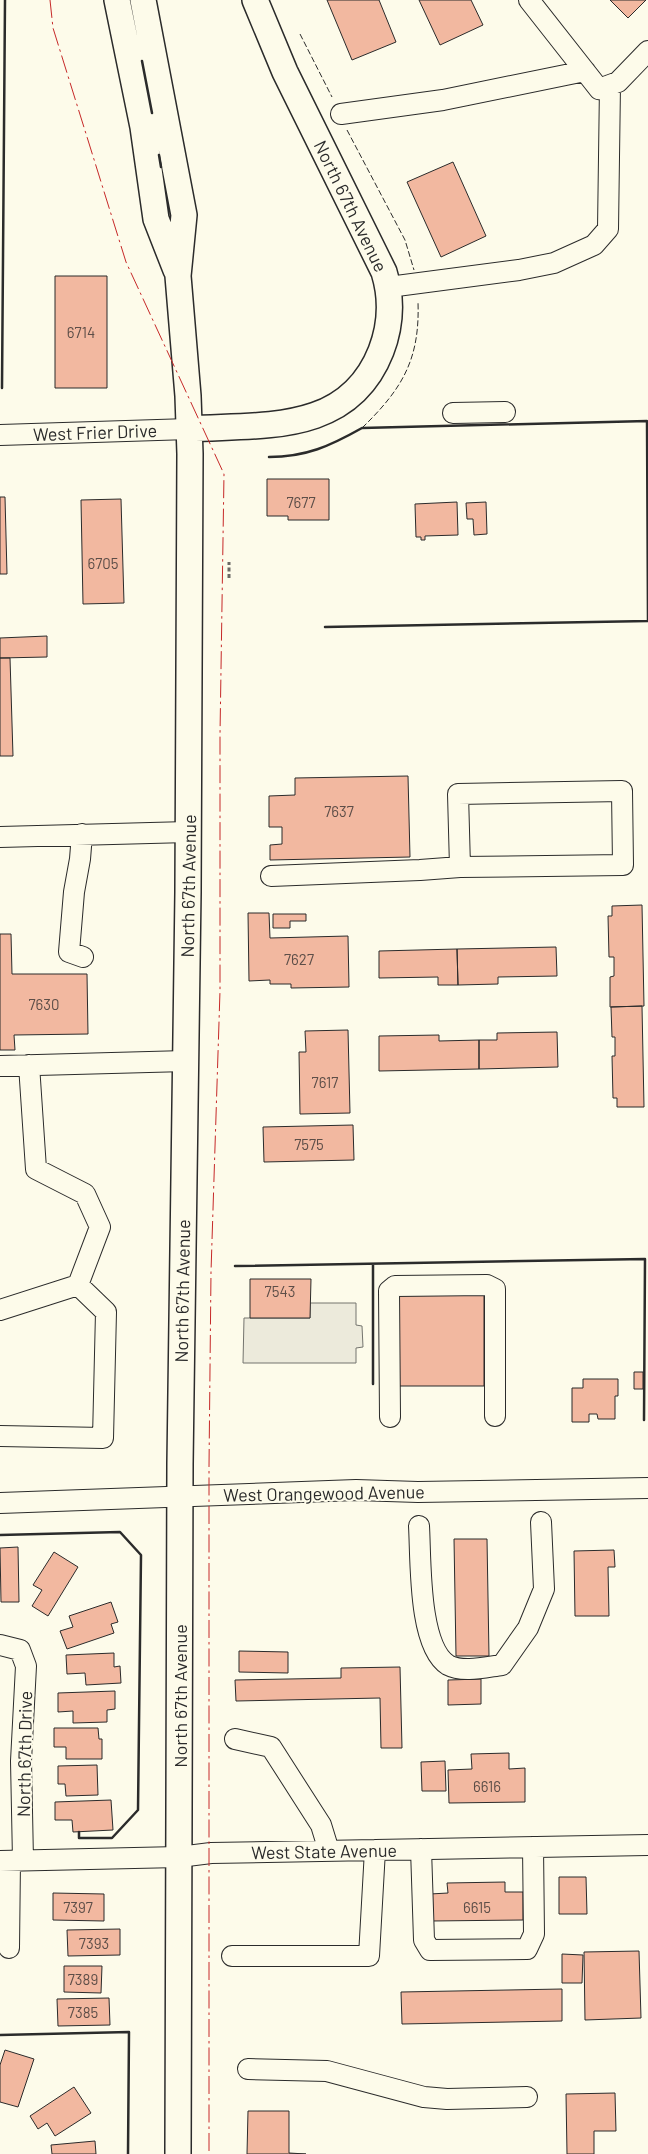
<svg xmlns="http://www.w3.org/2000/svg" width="648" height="2154" font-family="Barlow,sans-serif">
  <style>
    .parking { fill: #eceadb; stroke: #74746e }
    .building { fill: #f2b8a0; stroke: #2b2b2b }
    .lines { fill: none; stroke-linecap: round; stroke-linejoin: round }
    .minor-casing { stroke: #2b2b2b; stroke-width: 22 }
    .major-casing { stroke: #2b2b2b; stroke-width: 28 }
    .path { stroke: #6a6964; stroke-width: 3; stroke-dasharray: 4 2.5; stroke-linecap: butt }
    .minor { stroke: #fdfbea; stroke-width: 20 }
    .major { stroke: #fdfbea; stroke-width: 25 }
    .fence { stroke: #2b2b2b; stroke-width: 1; stroke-dasharray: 6 2.5; stroke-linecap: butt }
    .wall { stroke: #2b2b2b; stroke-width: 2.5 }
    .power { stroke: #c62828; stroke-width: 1; stroke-dasharray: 18 4 2.5 4; stroke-linecap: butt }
    .labels { text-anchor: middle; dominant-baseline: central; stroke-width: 4; stroke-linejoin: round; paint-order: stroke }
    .number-label { font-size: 15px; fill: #5d4e48 }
    .street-label { font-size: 18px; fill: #2b2b2b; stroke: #fdfbea }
  </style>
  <rect width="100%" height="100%" fill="#fdfbea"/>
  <!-- parking -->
  <path class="parking" d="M310,1303H356V1325L362,1326L363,1347L356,1348V1363H243L244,1318H310Z"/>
  <!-- building -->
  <path class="building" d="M327,0H379L396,42L352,60Z
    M419,0H471L483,25L440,45Z
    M610,0H646L628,18Z
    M453,162L486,236L441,257L407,182Z
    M55,276H107V388H55Z
    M267,479H329V520H288V516H267Z
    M0,497H5L7,574H0Z
    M121,499L124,603L83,604L81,500Z
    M457,502L458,535L425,536V540H421V537H416L415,504Z
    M486,502L487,534L474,535L473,519H467L466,503Z
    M47,636V657L0,658V638Z
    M0,658H10L13,756H0Z
    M408,776L410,857L270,860V845L282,844V827H269V796L295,795V778Z
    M642,905L644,1006L610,1007V977L614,976V957H609L608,916H612V906Z
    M248,913H269L270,938L348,936L349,987L291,988V984H270V980L249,981Z
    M273,914H306V921H290V928H273Z
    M0,934H11L12,974H87L88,1034L14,1035L15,1050H0Z
    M556,947L557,976L498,977V984L458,985L457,949Z
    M457,949L458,985H438V977L379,978V951Z
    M642,1006L644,1107H617V1098H613L612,1056H615V1037H612L611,1007Z
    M348,1030L350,1113L300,1114L299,1052H306L305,1031Z
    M557,1032L558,1067L479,1069V1040H497V1033Z
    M439,1035V1041L479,1040V1069L379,1071V1036Z
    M353,1125L354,1160L264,1162L263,1127Z
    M250,1279H311L310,1318H250Z
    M399,1294H484V1386H399Z
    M634,1372H643V1389H634Z
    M583,1379H618V1396H615V1419H598L597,1414H589V1422H572V1388H583Z
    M454,1539H487L489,1656H456Z
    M18,1547L19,1602H1L0,1548Z
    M614,1550L615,1567H608L609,1616H575L574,1551Z
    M54,1552L78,1567L48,1616L32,1606L42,1590L33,1585Z
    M111,1602L118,1622L111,1624L114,1633L67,1649L60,1631L73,1627L69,1616Z
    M239,1651L288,1652V1673L239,1672Z
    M114,1653V1667L120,1666L121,1683L86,1685L85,1673L67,1674L66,1655Z
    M400,1667L402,1748H381L380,1698L236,1701L235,1680L341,1678V1668Z
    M481,1679V1704L448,1705V1680Z
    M115,1691V1709L107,1710V1722L73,1723V1711L58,1712V1693Z
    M54,1728H98L99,1739H102V1759H66V1747H54Z
    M509,1753V1769L525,1768V1802L449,1803L448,1770L472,1769L471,1754Z
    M445,1761L446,1791H422L421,1762Z
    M97,1765L98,1795L66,1796L65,1784H58V1766Z
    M111,1800L113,1830L73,1832L72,1820H55V1802Z
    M559,1877H586L587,1914H559Z
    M505,1882V1892H523V1920L431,1921L430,1894L448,1893L447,1883Z
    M53,1893L104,1894V1921L53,1920Z
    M120,1929V1955L68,1956L67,1930Z
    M639,1951L641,2018L585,2020L584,1952Z
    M562,1954L583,1955L582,1983H562Z
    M64,1966H102L101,1993L64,1992Z
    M562,1989V2021L402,2024L401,1992Z
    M109,1998L110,2025L58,2026L57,1999Z
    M5,2050L34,2059L18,2107L0,2102V2065Z
    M74,2087L91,2113L55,2136L47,2123L38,2129L30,2116Z
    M615,2093L616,2131H594V2154H567L566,2094Z
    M248,2111H289V2153L306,2154H247Z
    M95,2141L96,2154H52L51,2145Z"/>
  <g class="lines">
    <!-- minor casing -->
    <g class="minor-casing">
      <path id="minor" d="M529,0L599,89L618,82L648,51
        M341,114L443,100L585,71
        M389,287L519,270L554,263L594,245L608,229L610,85
        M453,413L505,412
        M0,435L189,429
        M82,834L80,859L74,892L69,952L83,957
        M0,837L188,832
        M271,876L420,870L460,867L623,865L622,791L458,794L460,867
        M29,1065L36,1169L85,1194L100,1227L78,1285
        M0,1066L186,1061
        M0,1310L78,1285
        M390,1417L389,1291L395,1286L487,1285L495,1289V1416
        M0,1436L103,1438L106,1312L78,1285
        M0,1503L356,1490L418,1492L648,1488
        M419,1526C421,1559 418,1646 448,1665C463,1673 486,1667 502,1665L528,1628L544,1589L541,1522
        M0,1645L20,1650L26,1666L21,1761L23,1860
        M235,1739L271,1747L321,1825L329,1851
        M421,1849L424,1940L430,1950L527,1949L534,1934L533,1847
        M0,1861L179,1857L211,1853L648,1845
        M9,1948L10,1861
        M232,1956H369L375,1850
        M248,2069L327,2071L424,2097L447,2099L527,2097"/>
    </g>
    <!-- major casing -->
    <g class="major-casing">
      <path id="major" d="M117,0L143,127L156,219L176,270
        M143,0L184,215L178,276L188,396L190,454L188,892L180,1464L178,2154
        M189,429C263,424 348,435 381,351C391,325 392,298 384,272L285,72L255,0"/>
    </g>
    <!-- path -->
    <path class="path" d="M229,578V562"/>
    <!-- minor -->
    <use href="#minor" class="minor"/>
    <!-- major -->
    <use href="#major" class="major"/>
    <!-- fence -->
    <path class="fence" d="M300,34L332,97
      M347,130L405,240L414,270
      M362,428C402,389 420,360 418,302"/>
    <!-- wall -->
    <path class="wall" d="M142,61L152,113
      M159,155L161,167
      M2,388L5,0
      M269,457C306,457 330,446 362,428L647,421L648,621L325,627
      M235,1266L645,1259L644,1420
      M373,1384V1264
      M0,1535L120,1532L141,1555L138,1810L112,1838H79V1832
      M0,2035L129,2032L128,2154"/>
    <!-- power -->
    <path class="power" d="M50,0L53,28L126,262L224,474L220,735V991L211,1272L209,1467V2154"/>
  </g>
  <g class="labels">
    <!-- number labels -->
    <g class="number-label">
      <text x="81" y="332">6714</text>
      <text x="301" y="502">7677</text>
      <text x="103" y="563">6705</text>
      <text x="339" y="811">7637</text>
      <text x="299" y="959">7627</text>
      <text x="44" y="1004">7630</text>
      <text x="325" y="1082">7617</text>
      <text x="309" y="1144">7575</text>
      <text x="280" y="1291">7543</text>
      <text x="487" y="1786">6616</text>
      <text x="78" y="1907">7397</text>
      <text x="477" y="1907">6615</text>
      <text x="94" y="1943">7393</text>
      <text x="83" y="1979">7389</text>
      <text x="83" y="2012">7385</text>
    </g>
    <!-- street labels -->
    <g class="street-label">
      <text transform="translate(351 206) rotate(64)">North 67th Avenue</text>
      <text transform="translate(95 432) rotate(-2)">West Frier Drive</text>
      <text transform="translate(188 886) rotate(-89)">North 67th Avenue</text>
      <text transform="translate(182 1291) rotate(-89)">North 67th Avenue</text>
      <text transform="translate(324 1493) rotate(-1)">West Orangewood Avenue</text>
      <text transform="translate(180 1696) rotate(-90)">North 67th Avenue</text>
      <text transform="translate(24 1754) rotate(-89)">North 67th Drive</text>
      <text transform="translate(324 1851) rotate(-1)">West State Avenue</text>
    </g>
  </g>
</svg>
